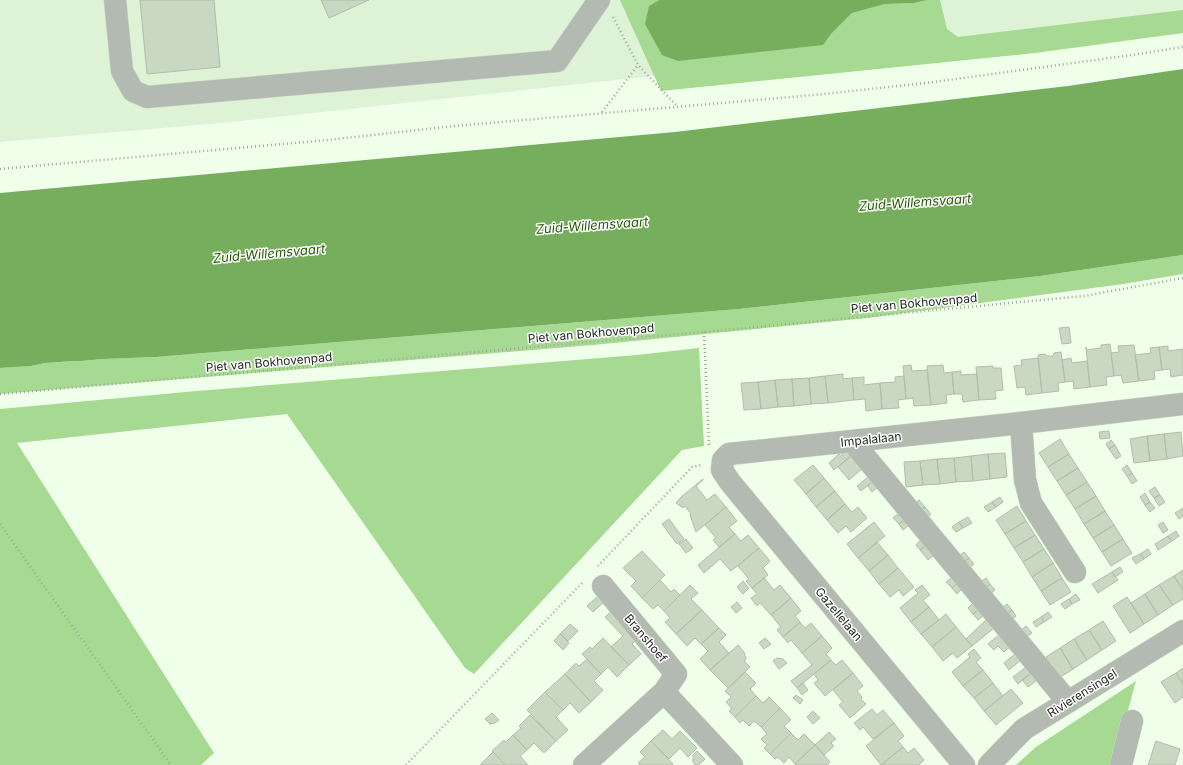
<svg xmlns="http://www.w3.org/2000/svg" width="1183" height="765" font-family="Inter,sans-serif">
  <style>
    .built { fill: #def2d6 }
    .green { fill: #a6d991 }
    .water { fill: #76ae5e }
    .building { fill: #c8d8c3; stroke: #b0beaa }
    .lines { fill: none; stroke-linecap: round; stroke-linejoin: round }
    .minor-casing { stroke: #cad9c5; stroke-width: 23 }
    .path { stroke: #9da998; stroke-width: 2.5; stroke-dasharray: 1 3; stroke-linecap: butt }
    .minor { stroke: #b3bab1; stroke-width: 22 }
    .labels { text-anchor: middle; dominant-baseline: central; stroke-width: 3; stroke-linejoin: round; paint-order: stroke }
    .street-label { font-size: 12px; fill: #242a22; stroke: #fff }
    .water-label { font-size: 13px; font-style: italic; fill: #265a02; stroke: #fff }
  </style>
  <rect width="100%" height="100%" fill="#efffe9"/>
  <!-- built -->
  <path class="built" d="M0,0H1183V18L232,122L0,142Z"/>
  <!-- green -->
  <path class="green" d="M620,0H659L649,6L822,45L831,34L852,13L885,4L914,3L927,0H940L947,29L958,37L1183,10V33L1035,53L661,91Z
    M1183,255V274L1123,284L867,318L593,345L0,394V368L31,366L45,363L75,361H81L103,359L156,357L739,309L1040,276Z
    M699,348L704,446L682,450L474,674L465,668L287,414L17,443L214,753L201,765H0V409L197,391L637,355Z
    M1136,681L1113,765H1016L1036,747Z"/>
  <!-- water -->
  <path class="water" d="M659,0H927L914,3L885,4L852,13L831,34L823,45L678,61L662,55L645,24L649,6Z
    M1183,69V255L1040,276L739,309L156,357L103,359L81,361H75L45,363L31,366L0,368V193L675,132L1068,86Z"/>
  <!-- building -->
  <path class="building" d="M140,0H214L220,67L147,74Z
    M321,0H369L329,18Z
    M1069,327L1071,343L1062,344L1059,328Z
    M1110,344L1114,376L1106,377L1107,385L1090,387L1086,347V350L1101,348V345Z
    M1134,345L1139,381L1123,383L1121,375L1114,376L1111,353L1119,352L1118,346Z
    M1168,346V351L1183,349V375L1171,377L1170,369L1162,370L1159,347Z
    M1159,347L1162,370L1154,371L1155,379L1139,381L1135,355L1151,353L1150,348Z
    M1061,352L1065,382L1058,383L1059,391L1042,393L1038,355L1045,354L1047,356H1053L1054,353Z
    M1038,358L1042,393L1026,395L1025,387L1017,388L1014,366L1022,365L1021,360Z
    M1071,358L1072,363L1087,361L1090,387L1074,389L1073,381L1065,382L1062,360Z
    M911,365L912,371L927,370L931,405L914,406L913,398L906,399L903,366Z
    M943,365L944,373L952,372L954,394L946,395L947,403L931,405L927,366Z
    M993,366V368H1001L1003,390L995,391L996,399L979,400L976,367Z
    M961,371V375L977,374L979,400L963,402L962,394H954L952,372Z
    M843,374V379L852,378L854,400L828,403L825,376Z
    M825,376L828,403L811,404L809,378Z
    M904,376L906,399L898,400L899,408L882,409L880,383L895,382V377Z
    M864,377V385L880,383L882,409L866,411L865,399L854,400L852,378Z
    M809,378L811,404L794,406L792,379Z
    M792,379L794,406L778,407L775,380Z
    M775,380L778,407L761,409L758,382Z
    M758,382L761,409L744,410L741,383Z
    M1109,431L1110,438L1100,439L1099,432Z
    M1181,432L1183,456L1167,459L1164,434Z
    M1164,434L1167,459L1150,461L1147,436Z
    M1147,436L1150,461L1134,463L1130,439Z
    M1060,439L1069,454L1048,467L1039,453Z
    M1111,440L1115,445L1109,449L1106,444Z
    M1115,445L1121,456L1116,459L1109,449Z
    M846,450L851,456L846,460L841,454Z
    M1005,453L1007,477L990,479L988,454Z
    M839,454L845,461L834,470L829,463Z
    M988,454L990,479L973,481L971,456Z
    M1069,454L1078,468L1057,481L1048,467Z
    M851,456L863,468L849,480L838,467Z
    M971,456L973,481L956,482L954,458Z
    M954,458L956,482L940,484L937,459Z
    M937,459L940,484L923,485L920,461Z
    M920,461L923,485L906,487L904,462Z
    M813,465L824,478L806,494L794,480Z
    M1127,465L1132,473L1127,476L1122,469Z
    M1078,468L1087,482L1066,495L1057,481Z
    M1132,473L1137,481L1132,484L1127,476Z
    M868,477L872,482L873,481L861,491L857,486Z
    M824,478L835,491L816,507L806,494Z
    M703,479V480L696,486L707,500L715,494L726,507L696,532L690,515L691,514L685,506L683,508L676,503L681,497Z
    M873,481L878,487L872,492L868,486Z
    M1087,482L1096,496L1075,509L1066,495Z
    M1155,487L1160,495L1154,498L1149,491Z
    M835,491L845,504L827,520L816,507Z
    M1145,493L1150,502L1145,505L1140,497Z
    M1160,495L1165,502L1159,506L1154,498Z
    M1096,496L1105,511L1084,524L1075,509Z
    M1000,497L1003,502L996,507L992,502Z
    M919,500L925,507L920,511L914,504Z
    M992,502L996,507L988,512L984,507Z
    M1150,502L1155,508L1150,512L1145,505Z
    M845,504L852,512L858,507L867,518L851,532L846,526L838,533L827,520Z
    M1017,506L1026,521L1005,534L996,520Z
    M726,507L737,521L729,527L735,534L719,547L713,540L716,538L705,525Z
    M925,507L931,514L926,518L920,511Z
    M1183,508V516L1179,519L1175,513Z
    M1105,511L1114,525L1093,538L1084,524Z
    M899,513L905,519L899,524L893,518Z
    M968,517L972,523L963,528L959,522Z
    M669,519L684,539L677,544L662,524Z
    M903,521L908,526L903,530L899,524Z
    M1026,521L1035,535L1014,548L1005,534Z
    M874,522L885,536L858,558L847,544Z
    M959,522L963,528L956,532L952,527Z
    M1163,522L1168,530L1163,533L1158,525Z
    M1114,525L1123,539L1102,552L1093,538Z
    M1176,531L1179,536L1172,541L1168,536Z
    M735,534L741,541L748,535L759,548L731,571L720,559L704,573L698,565Z
    M1035,535L1044,549L1023,562L1014,548Z
    M1168,536L1172,541L1158,550L1155,544Z
    M686,539L693,548L686,553L679,544Z
    M1123,539L1132,553L1111,566L1102,552Z
    M920,541L925,546L920,550L916,545Z
    M877,542L888,555L869,571L858,558Z
    M926,545L934,555L928,560L920,550Z
    M759,548L770,561L763,568L768,575L752,588L746,581L749,579L738,566Z
    M1044,549L1053,563L1032,577L1023,562Z
    M1148,549L1151,554L1144,559L1140,554Z
    M642,551L665,575L642,598L631,586L636,581L623,568Z
    M964,552L969,558L963,563L958,557Z
    M1140,554L1144,559L1136,564L1132,558Z
    M888,555L898,568L879,584L869,571Z
    M969,558L974,564L967,569L963,563Z
    M1053,563L1062,578L1041,591L1032,577Z
    M1120,567L1123,572L1115,577L1112,572Z
    M898,568L914,587L903,596L899,590L890,597L879,584Z
    M1183,570V590L1174,576Z
    M1112,572L1118,580L1098,593L1092,584Z
    M1174,576L1183,590V599L1173,605L1159,585Z
    M952,577L957,583L952,588L946,582Z
    M764,578L774,590L780,585L791,598L771,615L760,603L757,606L751,598L757,594L752,588Z
    M986,578L990,584L984,589L979,583Z
    M1062,578L1071,592L1050,605L1041,591Z
    M660,580L671,592L674,589L680,595L664,611L658,605L653,609L642,598Z
    M743,581L749,588L743,594L737,587Z
    M956,584L961,590L957,594L952,588Z
    M990,584L995,590L989,595L984,589Z
    M690,585L698,593L691,599L702,610L676,634L665,622L670,618L664,611Z
    M922,585L930,595L923,600L929,607L911,622L900,608L918,593L915,590Z
    M1159,585L1173,605L1158,615L1145,594Z
    M1076,594L1080,600L1072,604L1069,599Z
    M1145,594L1158,615L1144,624L1131,603Z
    M599,595L605,601L593,612L587,606Z
    M1127,597L1144,624L1130,633L1113,606Z
    M791,598L801,611L795,616L800,622L783,637L777,630L781,627L771,615Z
    M1069,599L1072,604L1065,609L1061,604Z
    M737,602L742,608L736,613L731,607Z
    M973,603L979,609L973,614L968,608Z
    M1007,604L1012,610L1006,615L1001,609Z
    M929,607L939,620L921,634L911,622Z
    M979,609L984,615L978,620L973,614Z
    M613,610L638,638L632,644L641,654L629,665L611,647L623,636L605,617Z
    M702,610L719,628L701,644L695,638L687,646L676,634Z
    M1012,610L1016,616L1010,621L1006,615Z
    M1048,612L1052,617L1044,622L1041,617Z
    M946,614L956,627L932,647L921,634Z
    M1041,617L1044,622L1036,627L1033,622Z
    M987,619L994,628L972,646L966,639Z
    M1103,621L1116,641L1102,650L1089,630Z
    M800,622L805,628L811,623L822,636L802,653L791,640L788,643L783,637Z
    M570,624L578,631L568,641L560,634Z
    M1026,626L1032,633L1025,638L1020,631Z
    M956,627L972,646L957,658L953,653L943,661L932,647Z
    M719,628L726,635L719,642L729,653L710,670L700,659L708,651L701,644Z
    M1089,630L1102,650L1087,660L1074,639Z
    M560,634L569,643L563,650L554,641Z
    M999,635L1010,647L1004,652L998,646L994,650L988,644Z
    M822,636L832,648L826,654L831,660L797,688L791,681L812,665L802,653Z
    M603,638L629,665L617,677L608,667L601,674L582,654L590,647L592,649Z
    M765,638L771,644L764,649L759,643Z
    M1074,639L1087,660L1073,669L1060,648Z
    M738,645L744,652L746,659L744,661L750,667L728,688L710,670Z
    M1060,648L1073,669L1059,678L1046,657Z
    M974,649L981,658L976,662L983,670L963,686L952,672L970,657L968,654Z
    M1015,654L1021,660L1009,670L1004,663Z
    M777,658L783,659L787,663L779,669L773,661Z
    M587,659L601,674L594,681L603,690L591,702L565,674L576,663L579,666Z
    M831,660L836,665L842,660L853,673L825,696L814,683L818,680L814,674Z
    M1026,667L1031,673L1018,684L1013,677Z
    M1183,668V684L1176,673Z
    M983,670L993,683L974,698L963,686Z
    M745,672L756,683L750,689L756,696L735,717L729,711L732,709L726,702L731,697L725,691Z
    M853,673L863,686L857,691L862,697L861,699L866,704L850,718L839,705L843,702L833,690Z
    M1031,673L1037,680L1028,687L1022,680Z
    M1176,673L1183,684V697L1175,703L1161,682Z
    M565,674L591,702L579,713L570,703L563,710L545,692Z
    M803,683L808,690L802,695L797,688Z
    M993,683L1003,696L984,711L974,698Z
    M1011,689L1023,703L996,725L984,711Z
    M545,692L563,710L556,717L568,730L556,741L527,710Z
    M796,695L803,700L800,704L793,698Z
    M756,696L763,703L769,697L780,708L761,727L754,721L749,726L743,720L740,723L735,717Z
    M780,708L791,720L784,726L791,733L770,754L764,748L767,745L761,739L767,734L761,727Z
    M872,709L877,715L883,710L894,723L873,739L863,727L860,730L854,723Z
    M813,711L820,718L813,724L807,717Z
    M492,713L499,720L495,723L490,724L485,719Z
    M530,715L556,741L544,753L534,743L527,750L513,735L521,728L519,726Z
    M894,723L904,736L898,741L903,747L881,765L866,746Z
    M663,730L672,739L680,731L697,748L688,757L680,748L669,759L651,741Z
    M829,732L836,739L831,743L834,746L824,755L815,745Z
    M791,733L798,740L804,734L815,745L795,764L789,757L784,763L778,757L775,759L770,754Z
    M513,735L527,750L520,756L528,765H506L492,751L504,740L506,742Z
    M651,741L673,764L672,765H640L638,763L645,757L640,752Z
    M1156,741L1180,749L1175,765H1148Z
    M815,745L830,762L827,765H796L795,764Z
    M903,747L908,753L914,748L924,760L919,765H881Z
    M697,751L705,759L699,765H695L693,762V755Z
    M493,752L506,765H480Z"/>
  <g class="lines">
    <!-- minor casing -->
    <g class="minor-casing">
      <path id="minor" d="M115,0L122,71L133,91L147,97L557,61L599,0
        M1021,423L1025,480L1031,503L1075,572
        M852,441L1068,702
        M603,586L676,674L664,692L732,765
        M584,765L664,692
        M964,765L730,482L722,470L723,460L729,454L1021,423L1183,404
        M989,765L1024,729L1183,631
        M1121,765L1132,721"/>
    </g>
    <!-- path -->
    <path class="path" d="M613,17L638,65L677,106
      M602,112L638,65
      M0,169L328,140L454,126L814,95L926,83L1132,55L1183,47
      M704,332L709,444L710,445
      M0,394L704,332L1084,296L1183,278
      M0,524L171,765
      M598,566L692,467L702,465
      M406,765L582,583"/>
    <!-- minor -->
    <use href="#minor" class="minor"/>
  </g>
  <g class="labels">
    <!-- street labels -->
    <g class="street-label">
      <text transform="translate(914 303) rotate(-5)">Piet van Bokhovenpad</text>
      <text transform="translate(591 333) rotate(-5)">Piet van Bokhovenpad</text>
      <text transform="translate(269 362) rotate(-5)">Piet van Bokhovenpad</text>
      <text transform="translate(871 439) rotate(-6)">Impalalaan</text>
      <text transform="translate(839 614) rotate(50)">Gazellelaan</text>
      <text transform="translate(646 638) rotate(50)">Branshoef</text>
      <text transform="translate(1082 693) rotate(-32)">Rivierensingel</text>
    </g>
    <!-- water labels -->
    <g class="water-label">
      <text transform="translate(915 202) rotate(-4)">Zuid-Willemsvaart</text>
      <text transform="translate(592 225) rotate(-4)">Zuid-Willemsvaart</text>
      <text transform="translate(269 253) rotate(-5)">Zuid-Willemsvaart</text>
    </g>
  </g>
</svg>
